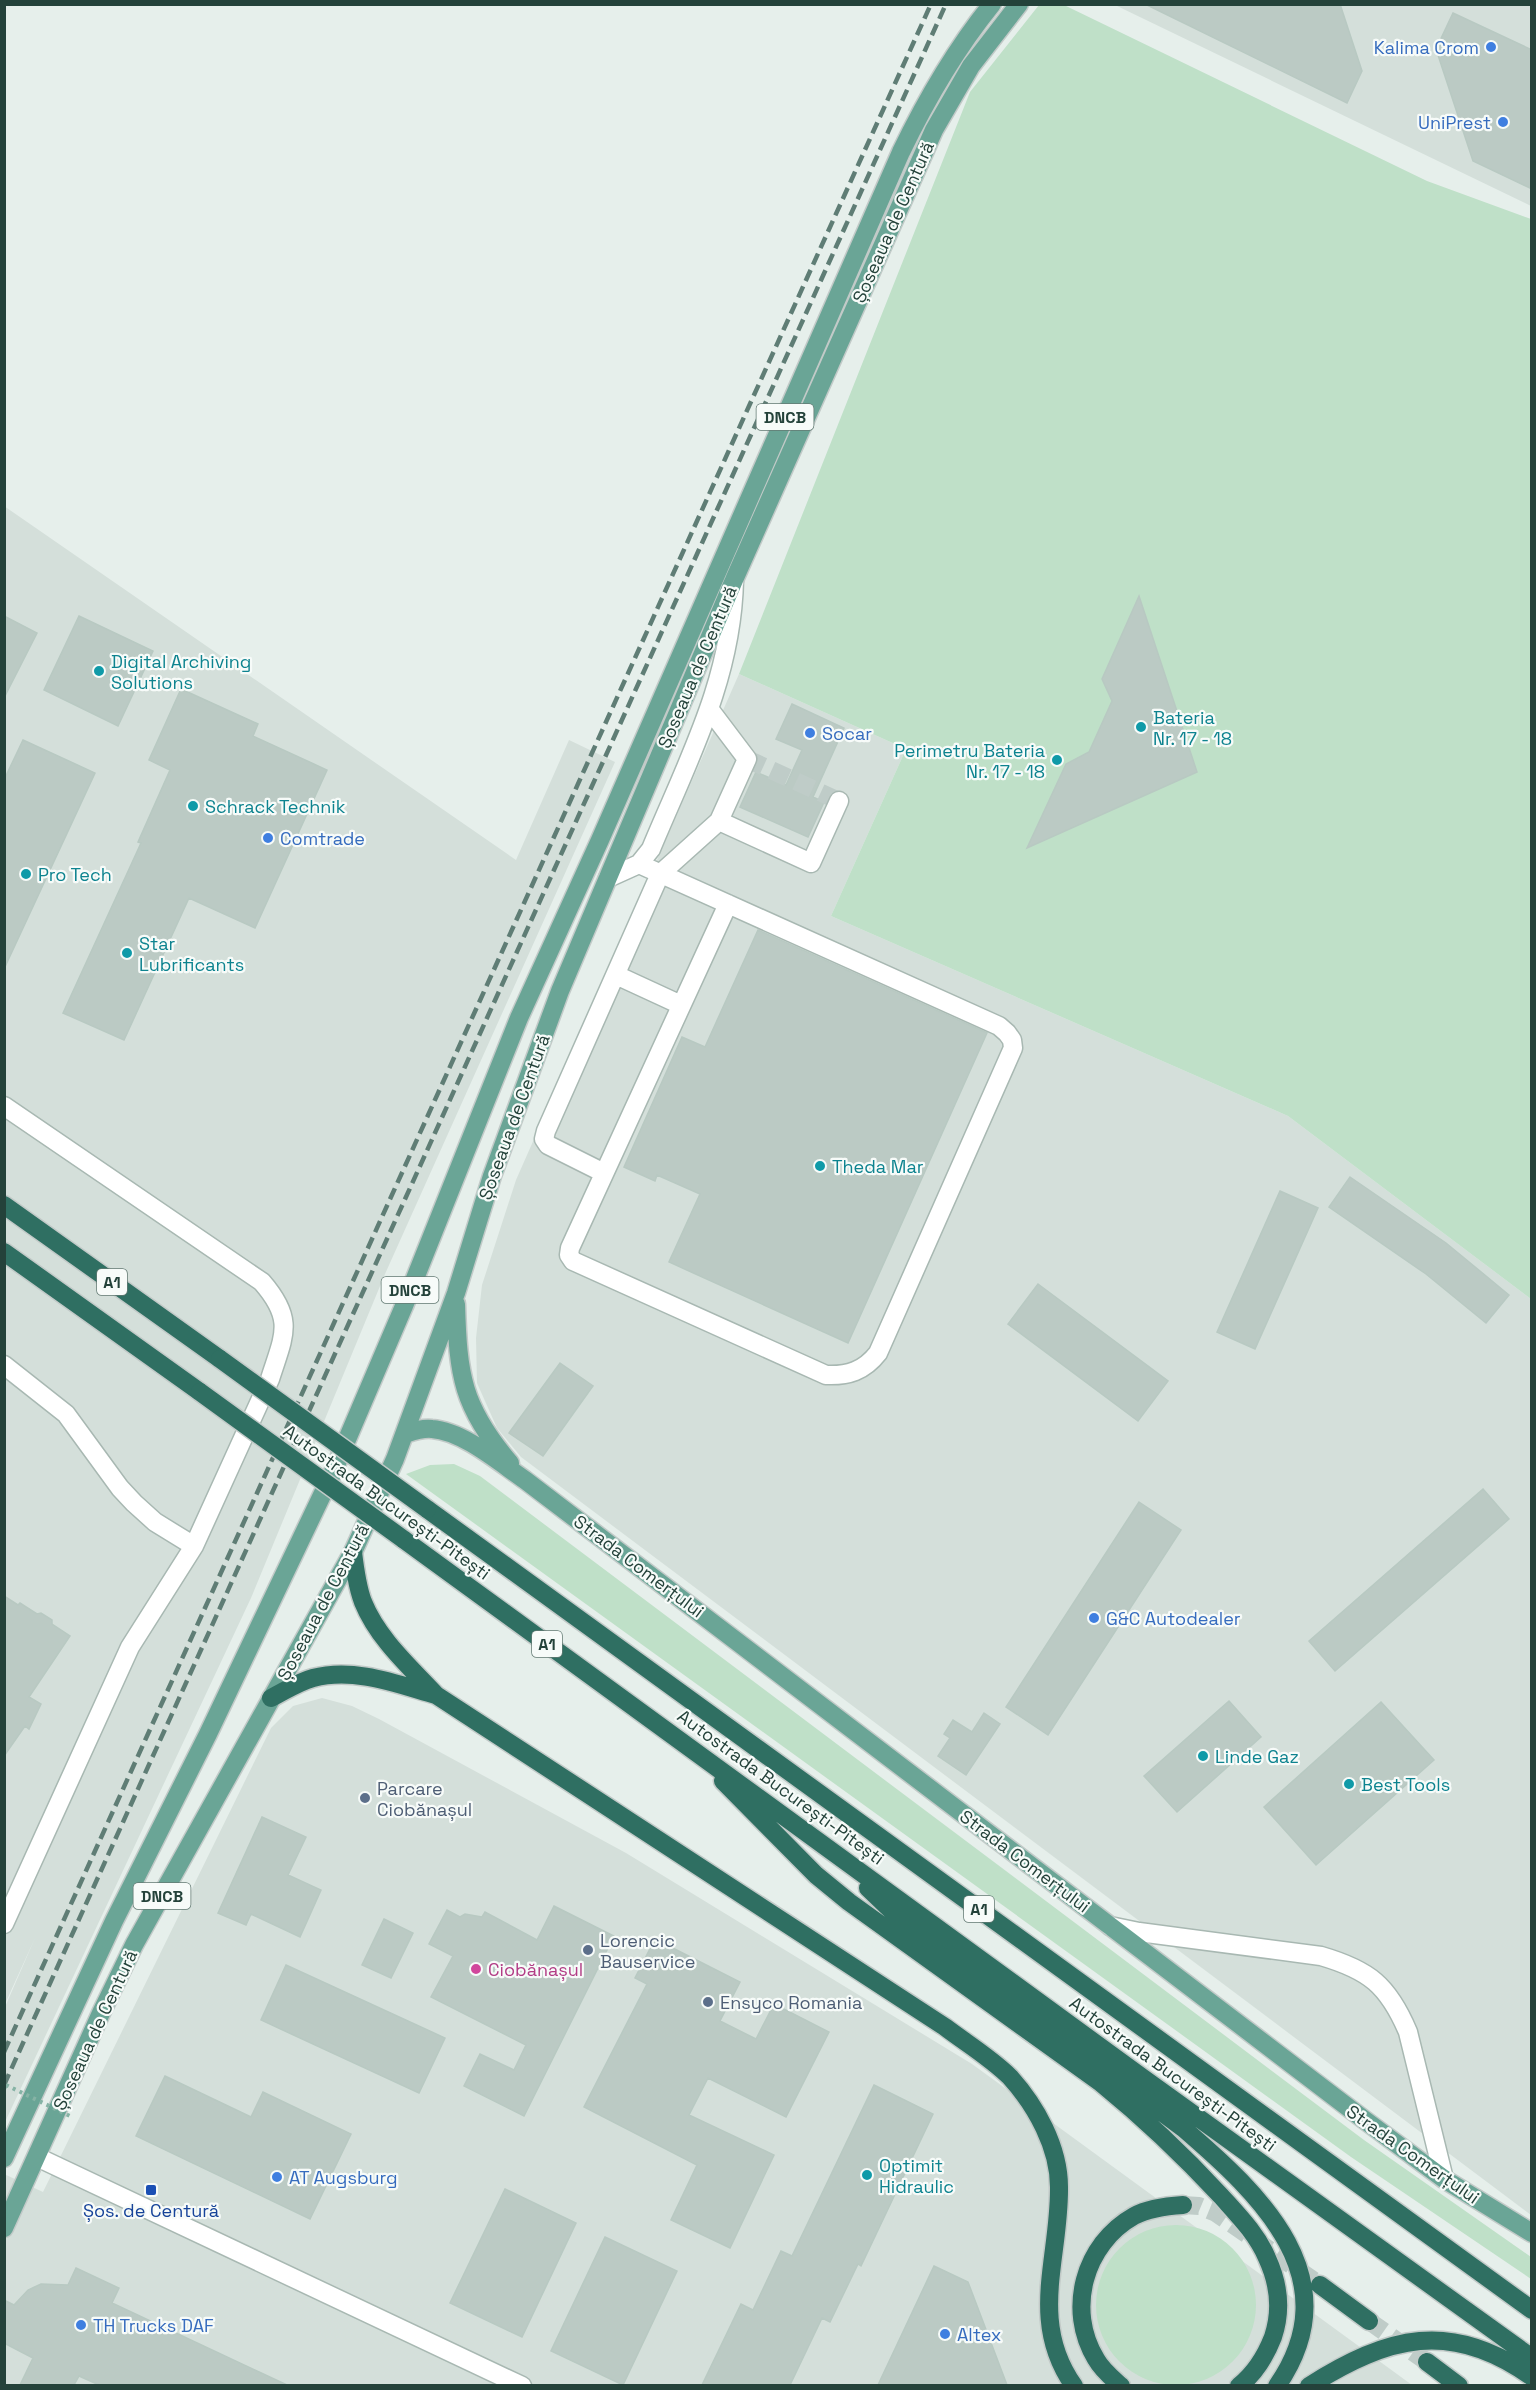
<svg xmlns="http://www.w3.org/2000/svg" width="1536" height="2390" font-family="'Space Grotesk',sans-serif">
  <style>
    .built { fill: #d4dfda }
    .green { fill: #bfe0c8 }
    .building { fill: #bbcac4; stroke: #b8c9c2; stroke-width: 1.5 }
    .lines { fill: none; stroke-linecap: round; stroke-linejoin: round }
    .minor-tunnel { stroke: #bfccc8; stroke-width: 18; stroke-dasharray: 18 9; stroke-linecap: butt }
    .highway-tunnel { stroke: #bfccc8; stroke-width: 18; stroke-dasharray: 18 9; stroke-linecap: butt }
    .minor-casing { stroke: #a8b8b2; stroke-width: 21 }
    .major-casing { stroke: #c2cac8; stroke-width: 21 }
    .highway-casing { stroke: #c2cac8; stroke-width: 21 }
    .path { stroke: #86b3a5; stroke-width: 4; stroke-dasharray: 3 4.5; stroke-linecap: butt }
    .minor { stroke: #fff; stroke-width: 18 }
    .major { stroke: #6aa596; stroke-width: 18 }
    .highway { stroke: #2f6f62; stroke-width: 18 }
    .rail { stroke: #5f7d75; stroke-width: 4.5; stroke-dasharray: 12 6; stroke-linecap: butt }
    .highway-bridge-casing { stroke: #c2cac8; stroke-width: 21; stroke-linecap: butt }
    .path-bridge { stroke: #86b3a5; stroke-width: 4; stroke-dasharray: 3 4.5; stroke-linecap: butt }
    .highway-bridge { stroke: #2f6f62; stroke-width: 18 }
    .shop-dot { fill: #3f7fe0; stroke: #f7fbf9; stroke-width: 2 }
    .culture-dot { fill: #0f9aa8; stroke: #f7fbf9; stroke-width: 2 }
    .service-dot { fill: #5c6f8a; stroke: #f7fbf9; stroke-width: 2 }
    .hotel-dot { fill: #d1479c; stroke: #f7fbf9; stroke-width: 2 }
    .transit-dot { fill: #1a4fb4; stroke: #f7fbf9; stroke-width: 2 }
    .labels { text-anchor: middle; dominant-baseline: central; stroke-width: 4.5; stroke-linejoin: round; paint-order: stroke }
    .shield { fill: #f7fbf9; stroke: #637a73; stroke-width: 1.5 }
    .shield-label { font-size: 16px; font-weight: bold; fill: #24423a }
    .shop-label { font-size: 18px; fill: #366cbe; stroke: #f7fbf9; text-anchor: start }
    .street-label { font-size: 18px; fill: #24423a; stroke: #f7fbf9 }
    .culture-label { font-size: 18px; fill: #0d838f; stroke: #f7fbf9; text-anchor: start }
    .service-label { font-size: 18px; fill: #4e5e75; stroke: #f7fbf9; text-anchor: start }
    .hotel-label { font-size: 18px; fill: #b23c85; stroke: #f7fbf9; text-anchor: start }
    .transit-label { font-size: 18px; fill: #164399; stroke: #f7fbf9 }
  </style>
  <rect width="100%" height="100%" fill="#e6efeb"/>
  <!-- built -->
  <path class="built" d="M1115,5H1531V206Z
    M4,506L516,860L569,740L615,762L385,1274L251,1598L5,2122V2007L35,1938L5,2004Z
    M739,674L906,749L831,916L1288,1116L1531,1299V2215L521,1457L497,1428L477,1383L476,1338L482,1285L516,1180Z
    M322,1698L352,1706L379,1719L626,1853L972,2064L1412,2385H5L4,2174L43,2192L271,1728L293,1706Z"/>
  <!-- green -->
  <path class="green" d="M1039,5H1064L1427,181L1531,219V1299L1288,1116L831,916L906,749L739,674L970,92Z
    M454,1464L480,1476L1364,2140L1531,2257V2279L1351,2157L406,1474L430,1465Z
    M1096 2305a80 80 0 1 1 160 0a80 80 0 1 1-160 0Z"/>
  <!-- building -->
  <path class="building" d="M1145,4H1340L1362,71L1347,103Z
    M1453,13L1532,50V189L1473,161L1436,49Z
    M1139,596L1197,772L1027,848L1066,764L1089,752L1112,701L1102,679Z
    M4,616L37,633L4,698Z
    M79,616L153,651L118,726L44,690Z
    M181,689L258,724L253,736L327,770L255,928L189,898L124,1040L63,1013L141,843L138,842L170,770L149,760Z
    M792,704L844,728L813,797L824,802L808,837L740,807L756,772L786,785L802,750L776,739Z
    M23,740L95,773L4,969V780Z
    M758,930L987,1033L848,1343L669,1262L700,1194L657,1175L655,1181L624,1167L682,1037L705,1047Z
    M1350,1177L1446,1243L1509,1295L1486,1323L1426,1274L1329,1207Z
    M1280,1191L1318,1208L1255,1349L1217,1332Z
    M1038,1284L1168,1381L1138,1421L1008,1324Z
    M560,1363L593,1386L543,1456L509,1433Z
    M1483,1489L1509,1519L1335,1671L1309,1641Z
    M1139,1502L1181,1530L1048,1735L1006,1707Z
    M4,1596L18,1605L20,1603L37,1614L41,1613L52,1620V1624L70,1636L29,1697L41,1704L29,1729L25,1726L4,1756Z
    M1229,1701L1261,1737L1177,1812L1144,1776Z
    M1381,1702L1434,1760L1316,1865L1264,1807Z
    M984,1713L1000,1724L966,1775L938,1756L950,1738L944,1734L953,1720L972,1732Z
    M262,1817L306,1837L288,1875L321,1890L300,1937L251,1914L246,1925L218,1913Z
    M554,1906L614,1936L524,2116L464,2086L480,2054L514,2070L526,2045L431,1997L453,1956L429,1944L447,1910L460,1917L465,1914L482,1917L485,1912L537,1940Z
    M384,1919L413,1933L391,1978L362,1965Z
    M655,1939L740,1982L720,2021L756,2039L774,2004L829,2032L786,2117L708,2078L689,2115L774,2155L730,2248L671,2220L697,2165L584,2107L647,1984L635,1978Z
    M286,1965L445,2038L419,2093L261,2020Z
    M165,2076L251,2117L263,2092L351,2134L310,2219L136,2136Z
    M874,2085L933,2114L861,2266L858,2264L830,2322L822,2318L790,2385H702L741,2304L753,2310L781,2251L792,2256Z
    M505,2189L576,2223L522,2337L450,2303Z
    M605,2237L677,2271L623,2385L551,2351Z
    M934,2266L968,2282L1007,2385H878Z
    M76,2268L119,2288L112,2303L287,2385H99L79,2376L74,2385H20L33,2358L4,2343V2300L14,2305L28,2290L41,2284L68,2285Z"/>
  <g class="lines">
    <!-- minor-tunnel -->
    <path class="minor-tunnel" d="M747,759L839,801"/>
    <!-- highway-tunnel -->
    <path class="highway-tunnel" d="M1183,2205L1199,2206L1216,2213L1320,2285
      M1369,2321L1427,2362"/>
    <!-- minor casing -->
    <g class="minor-casing">
      <path id="minor" d="M719,821L811,863L839,801
        M639,864L999,1026L1007,1033L1012,1040L1013,1048L878,1353C864,1371 848,1376 826,1375L573,1261L569,1255L570,1248L728,904
        M608,878L639,864L651,849C688,760 732,679 734,580
        M616,975L681,1005
        M4,1106L262,1282C295,1320 284,1335 270,1379L194,1546L130,1647L4,1924
        M604,1173L548,1145L544,1139L546,1131L660,874L719,821L747,759L710,710
        M4,1365L66,1414L120,1488L134,1503L155,1522L194,1546
        M1110,1926L1139,1932L1321,1956C1369,1970 1388,1985 1408,2032L1444,2179
        M37,2157L522,2386"/>
    </g>
    <!-- major casing -->
    <g class="major-casing">
      <path id="major" d="M456,1304C458,1375 462,1407 510,1463
        M405,1434C414,1431 422,1428 432,1429C463,1431 500,1463 525,1480L1366,2121L1444,2179L1532,2233
        M4,2158L114,1921L208,1734L334,1470L404,1306L519,1018L600,840L901,152C926,100 955,50 992,4
        M4,2228L101,2013L134,1945L353,1552L395,1459L456,1293L492,1176L560,991L734,580L934,130L971,66L1019,4"/>
    </g>
    <!-- highway casing -->
    <g class="highway-casing">
      <path id="highway" d="M4,1205L220,1359
        M4,1252L200,1392
        M427,1509L1532,2310
        M403,1539L1143,2078L1532,2358
        M353,1552C355,1569 357,1586 363,1602C378,1639 410,1667 436,1695L945,2027C966,2043 991,2058 1010,2077C1036,2106 1059,2147 1059,2187C1060,2258 1028,2321 1074,2386
        M271,1698C285,1691 298,1682 313,1678C354,1667 397,1684 436,1695
        M723,1781L816,1875L849,1902L1101,2083C1144,2118 1183,2155 1221,2196C1238,2215 1257,2234 1267,2258C1279,2284 1282,2310 1273,2337C1266,2355 1254,2374 1239,2386
        M868,1888L894,1913L1183,2128C1261,2195 1351,2279 1277,2386
        M1320,2285L1369,2321
        M1427,2362L1459,2386
        M1121,2386C1112,2378 1102,2370 1096,2359C1066,2310 1084,2244 1134,2216C1149,2208 1167,2206 1183,2205
        M1309,2386C1388,2336 1451,2319 1532,2377"/>
    </g>
    <!-- path -->
    <path class="path" d="M4,2089L6,2085"/>
    <!-- minor -->
    <use href="#minor" class="minor"/>
    <!-- major -->
    <use href="#major" class="major"/>
    <!-- highway -->
    <use href="#highway" class="highway"/>
    <!-- rail -->
    <path class="rail" d="M4,2052L931,4
      M4,2085L946,4"/>
    <!-- highway-bridge casing -->
    <g class="highway-bridge-casing">
      <path id="highway-bridge" d="M220,1359L427,1509
        M200,1392L403,1539"/>
    </g>
    <!-- path-bridge -->
    <path class="path-bridge" d="M6,2085L72,2117"/>
    <!-- highway-bridge -->
    <use href="#highway-bridge" class="highway-bridge"/>
  </g>
  <!-- markers -->
  <g class="shop-dot">
    <circle cx="1491" cy="47" r="6"/>
    <circle cx="1503" cy="122" r="6"/>
    <circle cx="810" cy="733" r="6"/>
    <circle cx="268" cy="838" r="6"/>
    <circle cx="1094" cy="1618" r="6"/>
    <circle cx="277" cy="2177" r="6"/>
    <circle cx="81" cy="2325" r="6"/>
    <circle cx="945" cy="2334" r="6"/>
  </g>
  <g class="culture-dot">
    <circle cx="99" cy="671" r="6"/>
    <circle cx="1141" cy="727" r="6"/>
    <circle cx="1057" cy="760" r="6"/>
    <circle cx="193" cy="806" r="6"/>
    <circle cx="26" cy="874" r="6"/>
    <circle cx="127" cy="953" r="6"/>
    <circle cx="820" cy="1166" r="6"/>
    <circle cx="1203" cy="1756" r="6"/>
    <circle cx="1349" cy="1784" r="6"/>
    <circle cx="867" cy="2175" r="6"/>
  </g>
  <g class="service-dot">
    <circle cx="365" cy="1798" r="6"/>
    <circle cx="588" cy="1950" r="6"/>
    <circle cx="708" cy="2002" r="6"/>
  </g>
  <circle class="hotel-dot" cx="476" cy="1969" r="6"/>
  <rect class="transit-dot" x="145" y="2184" width="12" height="12" rx="3"/>
  <g class="labels">
    <!-- shield labels -->
    <g class="shield">
      <rect x="756.5" y="404" width="57" height="26" rx="4.5"/>
      <rect x="97" y="1269" width="30" height="26" rx="4.5"/>
      <rect x="381.5" y="1277" width="57" height="26" rx="4.5"/>
      <rect x="532" y="1631" width="30" height="26" rx="4.5"/>
      <rect x="133.5" y="1883" width="57" height="26" rx="4.5"/>
      <rect x="964" y="1896" width="30" height="26" rx="4.5"/>
    </g>
    <g class="shield-label">
      <text x="785" y="417">DNCB</text>
      <text x="112" y="1282">A1</text>
      <text x="410" y="1290">DNCB</text>
      <text x="547" y="1644">A1</text>
      <text x="162" y="1896">DNCB</text>
      <text x="979" y="1909">A1</text>
    </g>
    <!-- shop labels -->
    <g class="shop-label">
      <text x="1479" y="47" text-anchor="end">Kalima Crom</text>
      <text x="1491" y="122" text-anchor="end">UniPrest</text>
      <text x="822" y="733">Socar</text>
      <text x="280" y="838">Comtrade</text>
      <text x="1106" y="1618">G&amp;C Autodealer</text>
      <text x="289" y="2177">AT Augsburg</text>
      <text x="93" y="2325">TH Trucks DAF</text>
      <text x="957" y="2334">Altex</text>
    </g>
    <!-- street labels -->
    <g class="street-label">
      <text transform="translate(893 222) rotate(-66)">Șoseaua de Centură</text>
      <text transform="translate(697 667) rotate(-67)">Șoseaua de Centură</text>
      <text transform="translate(514 1117) rotate(-70)">Șoseaua de Centură</text>
      <text transform="translate(387 1502) rotate(36)">Autostrada București-Pitești</text>
      <text transform="translate(639 1566) rotate(37)">Strada Comerțului</text>
      <text transform="translate(323 1602) rotate(-62)">Șoseaua de Centură</text>
      <text transform="translate(781 1787) rotate(36)">Autostrada București-Pitești</text>
      <text transform="translate(1025 1861) rotate(37)">Strada Comerțului</text>
      <text transform="translate(95 2030) rotate(-65)">Șoseaua de Centură</text>
      <text transform="translate(1173 2074) rotate(36)">Autostrada București-Pitești</text>
      <text transform="translate(1413 2154) rotate(35)">Strada Comerțului</text>
    </g>
    <!-- culture labels -->
    <g class="culture-label">
      <text x="111" y="661">Digital Archiving<tspan x="111" dy="21">Solutions</tspan></text>
      <text x="1153" y="717">Bateria<tspan x="1153" dy="21">Nr. 17 - 18</tspan></text>
      <text x="1045" y="750" text-anchor="end">Perimetru Bateria<tspan x="1045" dy="21">Nr. 17 - 18</tspan></text>
      <text x="205" y="806">Schrack Technik</text>
      <text x="38" y="874">Pro Tech</text>
      <text x="139" y="943">Star<tspan x="139" dy="21">Lubrificants</tspan></text>
      <text x="832" y="1166">Theda Mar</text>
      <text x="1215" y="1756">Linde Gaz</text>
      <text x="1361" y="1784">Best Tools</text>
      <text x="879" y="2165">Optimit<tspan x="879" dy="21">Hidraulic</tspan></text>
    </g>
    <!-- service labels -->
    <g class="service-label">
      <text x="377" y="1788">Parcare<tspan x="377" dy="21">Ciobănașul</tspan></text>
      <text x="600" y="1940">Lorencic<tspan x="600" dy="21">Bauservice</tspan></text>
      <text x="720" y="2002">Ensyco Romania</text>
    </g>
    <!-- hotel labels -->
    <g class="hotel-label">
      <text x="488" y="1969">Ciobănașul</text>
    </g>
    <!-- transit labels -->
    <g class="transit-label">
      <text x="151" y="2210">Șos. de Centură</text>
    </g>
  </g>
  <!-- border -->
  <rect width="1536" height="2390" fill="none" stroke="#24423a" stroke-width="12"/>
</svg>
